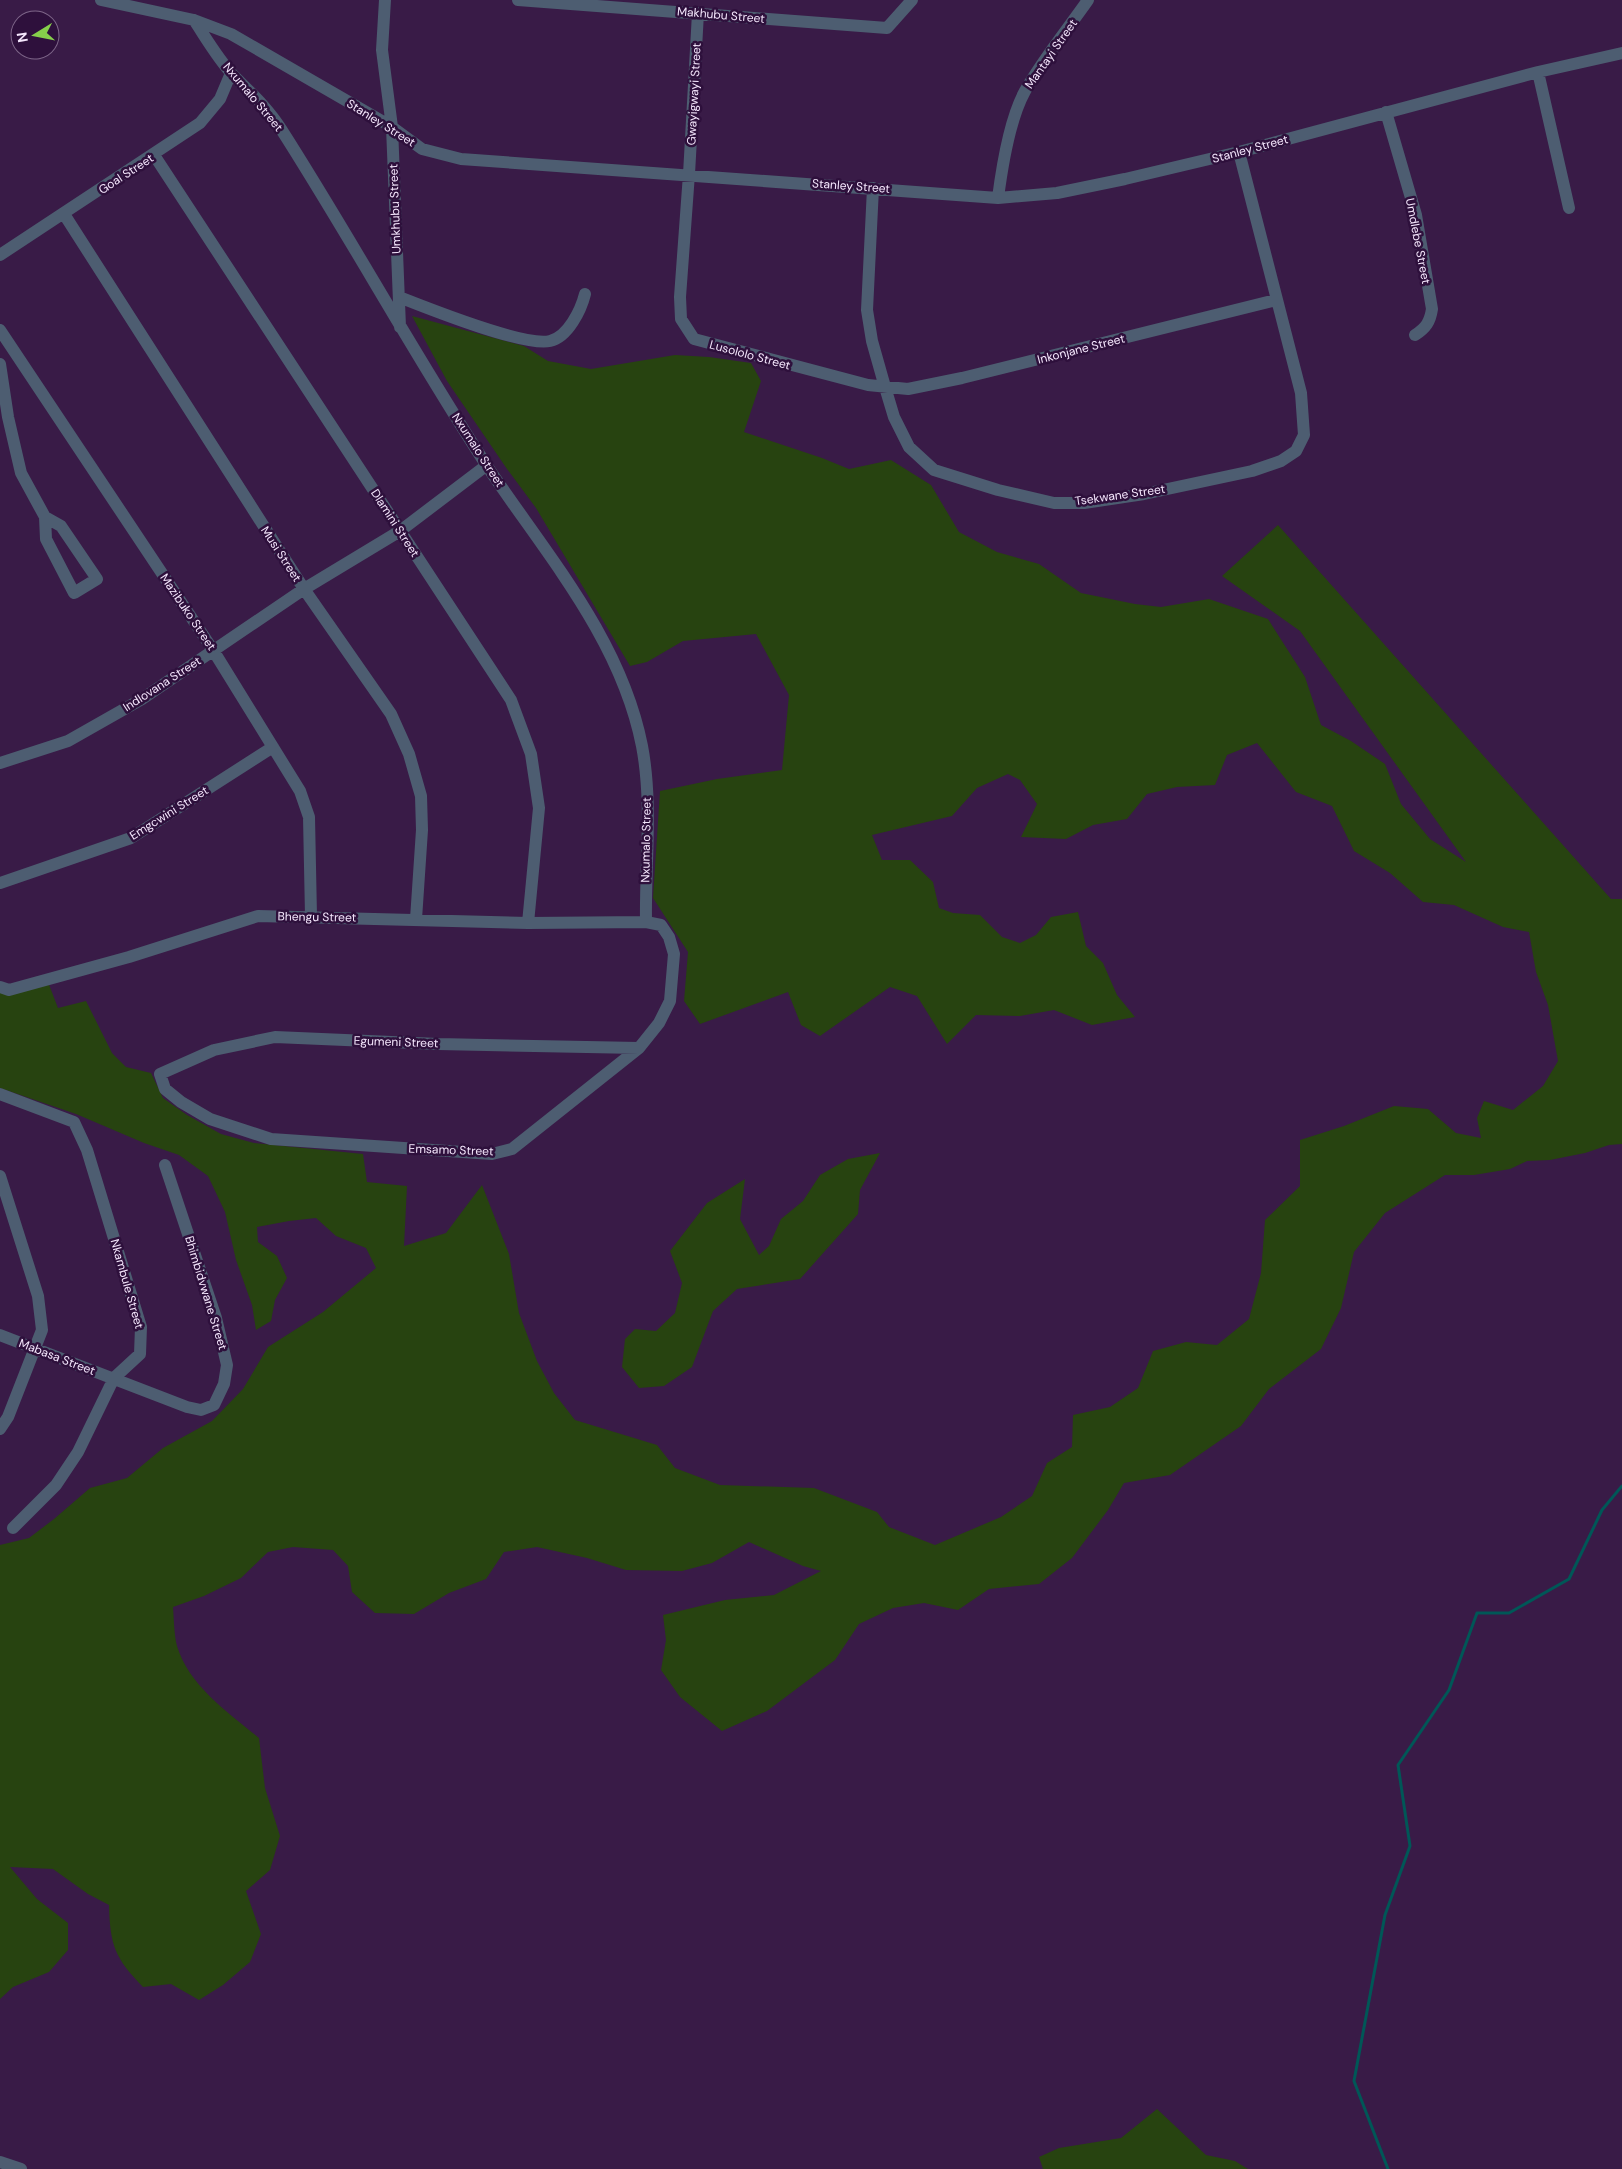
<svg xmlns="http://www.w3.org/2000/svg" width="1622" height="2169" font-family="'DM Sans',sans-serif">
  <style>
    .green { fill: #274310 }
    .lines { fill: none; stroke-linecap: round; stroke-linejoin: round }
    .stream { stroke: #005757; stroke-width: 3 }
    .minor { stroke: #4d5d71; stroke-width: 12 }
    .labels { text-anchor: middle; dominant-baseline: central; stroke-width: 5; stroke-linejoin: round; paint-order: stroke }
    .street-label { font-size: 12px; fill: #f5e7fd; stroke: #2e103c }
  </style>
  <rect width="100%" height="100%" fill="#391b47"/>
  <!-- green -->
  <path class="green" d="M412,316L524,346L548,361L591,369L675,355L709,357L751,363L761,381L744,432L822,458L849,469L891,460L931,485L959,532L997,552L1039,564L1081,593L1135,604L1161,607L1209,599L1268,619L1305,677L1321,725L1351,741L1385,764L1401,804L1430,839L1466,862L1300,631L1222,576L1278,525L1611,899H1622V1144L1609,1145L1585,1153L1550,1160L1527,1161L1510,1169L1474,1175H1445L1385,1213L1354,1252L1341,1308L1321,1349L1269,1389L1241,1426L1170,1475L1124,1483L1108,1510L1072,1558L1039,1584L989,1589L958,1610L924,1603L893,1608L859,1624L835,1660L767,1711L722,1731L680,1697L661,1670L666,1640L663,1615L725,1600L774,1595L821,1571L803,1566L749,1542L712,1563L682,1571L626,1570L587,1558L537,1547L504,1552L486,1579L449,1593L414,1614L375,1613L352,1592L348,1566L333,1550L293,1547L268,1552L241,1578L204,1596L173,1607C174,1620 174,1634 177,1646C189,1686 229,1713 259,1738L265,1788L280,1836L270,1870L246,1891L261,1934L250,1962L223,1985L199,2000L171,1984L143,1987C115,1958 110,1946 109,1905L88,1894L53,1869L10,1867L37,1899L68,1923V1950L49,1972L13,1987L0,1999V1545L29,1538L54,1519L90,1488L127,1478L163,1448L212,1421L243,1389L268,1347L323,1312L376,1268L366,1248L336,1236L316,1218L289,1221L257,1227L258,1242L277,1256L287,1278L275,1300L271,1321L256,1330L252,1305L236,1260L225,1212L208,1176L179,1155L144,1143L76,1114L0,1088V993L48,982L58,1008L86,1001L112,1053L126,1067L151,1073L163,1098L187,1115L221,1134L254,1143L363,1154L367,1182L407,1186L404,1246L446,1233L482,1185L509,1254L519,1313L537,1361L554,1393L575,1420L657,1445L675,1468L720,1485L814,1488L877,1512L889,1527L935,1545L1001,1517L1032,1496L1047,1463L1072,1447L1073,1415L1110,1407L1138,1388L1153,1351L1186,1342L1217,1345L1249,1319L1261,1273L1265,1220L1300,1186V1140L1344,1126L1394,1106L1428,1109L1456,1133L1481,1138L1477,1118L1484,1101L1513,1110L1543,1086L1558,1061L1548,1005L1536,972L1529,932L1503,927L1454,905L1423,902L1390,873L1354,851L1332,806L1296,792L1257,743L1227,755L1215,785L1177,787L1147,794L1127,819L1093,825L1066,839L1021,837L1037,804L1020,780L1008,774L977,788L952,816L872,835L882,860H910L933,882L939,908L953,913L980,915L1002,937L1020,943L1036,935L1051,917L1078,912L1086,946L1103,963L1117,995L1135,1017L1092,1025L1054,1010L1020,1016L976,1015L947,1044L917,996L890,987L820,1036L801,1025L788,992L700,1024L684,1001L688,952L653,898L660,791L717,779L782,770L789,695L756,634L683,641L647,662L630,666L536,508L507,469L447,381Z
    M880,1153L860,1190L858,1214L800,1279L737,1289L713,1311L692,1367L664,1386L639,1388L622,1367L625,1339L635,1329L656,1331L675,1313L682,1283L670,1251L707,1203L745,1179L740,1219L759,1255L769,1246L781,1219L803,1201L820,1175L848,1159Z
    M1157,2109L1206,2155L1235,2161L1248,2169H1043L1039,2157L1059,2148L1121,2138Z"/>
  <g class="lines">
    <!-- stream -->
    <path class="stream" d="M1388,2169L1354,2081L1385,1915L1410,1846L1398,1765L1449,1690L1477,1613H1509L1569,1579L1602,1510L1622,1486"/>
    <!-- minor -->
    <path class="minor" d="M101,0L194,20L231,34L392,127L422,149L461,159L998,198L1057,193L1125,179L1239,152L1538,72L1622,53
      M385,0L382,50L392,127L400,327
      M518,0L887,28L912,0
      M698,13L689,174L680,297L681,319L694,339L868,385L908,389L962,378L1276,300
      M194,20C206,38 218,59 233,75C250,92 268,108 281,129C352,240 415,356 487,466C546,554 621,639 642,746C653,804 645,864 646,922
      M1538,72L1569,208
      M1386,112L1416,215L1432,309C1430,322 1426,328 1415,335
      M154,155L511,700L531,754L539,808L528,923
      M873,188L867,310L872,341L885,387L894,417L909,447L934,470L998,490L1054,503H1084L1144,494L1252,471L1281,461L1296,451L1304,435L1301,393L1239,152
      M998,198C1002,167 1010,118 1025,91C1043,59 1067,30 1088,0
      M64,214L304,589L391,714L409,754L421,796L422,830L416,919
      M0,255L200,123L220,99L231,73
      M399,297C427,308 524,347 550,341C568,337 581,310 585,294
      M0,330L213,650L300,791L309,817L311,916
      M0,364L8,417L21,473L45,517L46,539L74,593L97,579L61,526L45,517
      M0,763L68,741L142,699L304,589L400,531L487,465
      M0,883L131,838L273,747
      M0,987L9,990L129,957L258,916L528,923L646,922L661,925L669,937L674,954L670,1001L659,1023L639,1048L512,1149L492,1154L271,1139L210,1119L181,1102L165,1089L160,1074L214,1050L275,1037L438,1044L639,1048
      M0,1094L74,1122L87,1150L141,1327L140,1354L114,1378L78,1452L56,1485L13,1528
      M0,1176L38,1296L42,1330L8,1417L0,1429
      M0,1335L187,1407L201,1410L214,1405L224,1384L227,1365L216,1318L165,1165
      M0,2162L21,2169"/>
  </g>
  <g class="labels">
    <!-- street labels -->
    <g class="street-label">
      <text transform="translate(721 15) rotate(5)">Makhubu Street</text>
      <text transform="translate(1051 54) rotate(-55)">Mantayi Street</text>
      <text transform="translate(694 94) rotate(-87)">Gwayigwayi Street</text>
      <text transform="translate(253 97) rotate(50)">Nxumalo Street</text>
      <text transform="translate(381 123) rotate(32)">Stanley Street</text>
      <text transform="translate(1250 149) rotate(-15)">Stanley Street</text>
      <text transform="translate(126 174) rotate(-33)">Goal Street</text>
      <text transform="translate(851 186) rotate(4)">Stanley Street</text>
      <text transform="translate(395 209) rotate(-92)">Umkhubu Street</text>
      <text transform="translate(1418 241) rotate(79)">Umdlebe Street</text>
      <text transform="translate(1081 349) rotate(-14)">Inkonjane Street</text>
      <text transform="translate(750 355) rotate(15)">Lusololo Street</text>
      <text transform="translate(478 450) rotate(57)">Nxumalo Street</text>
      <text transform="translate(1120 495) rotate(-8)">Tsekwane Street</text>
      <text transform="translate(395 523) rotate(57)">Dlamini Street</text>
      <text transform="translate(281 554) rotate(57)">Musi Street</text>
      <text transform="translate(188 612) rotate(56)">Mazibuko Street</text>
      <text transform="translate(162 684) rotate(-33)">Indlovana Street</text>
      <text transform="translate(169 813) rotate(-32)">Emgcwini Street</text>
      <text transform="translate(646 840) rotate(-89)">Nxumalo Street</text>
      <text transform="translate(317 917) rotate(1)">Bhengu Street</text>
      <text transform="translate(396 1042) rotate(2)">Egumeni Street</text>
      <text transform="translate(451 1150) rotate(2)">Emsamo Street</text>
      <text transform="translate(127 1284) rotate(74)">Nkambule Street</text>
      <text transform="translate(206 1293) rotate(73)">Bhimbidvwane Street</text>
      <text transform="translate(57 1357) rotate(21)">Mabasa Street</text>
    </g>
  </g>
  <!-- north arrow -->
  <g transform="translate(35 35) rotate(260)"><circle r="24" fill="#2e103c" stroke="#7e6689"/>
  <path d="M0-4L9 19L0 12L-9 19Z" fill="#86cf4b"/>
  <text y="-8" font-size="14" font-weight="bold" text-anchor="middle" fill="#f5e7fd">N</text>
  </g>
</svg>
